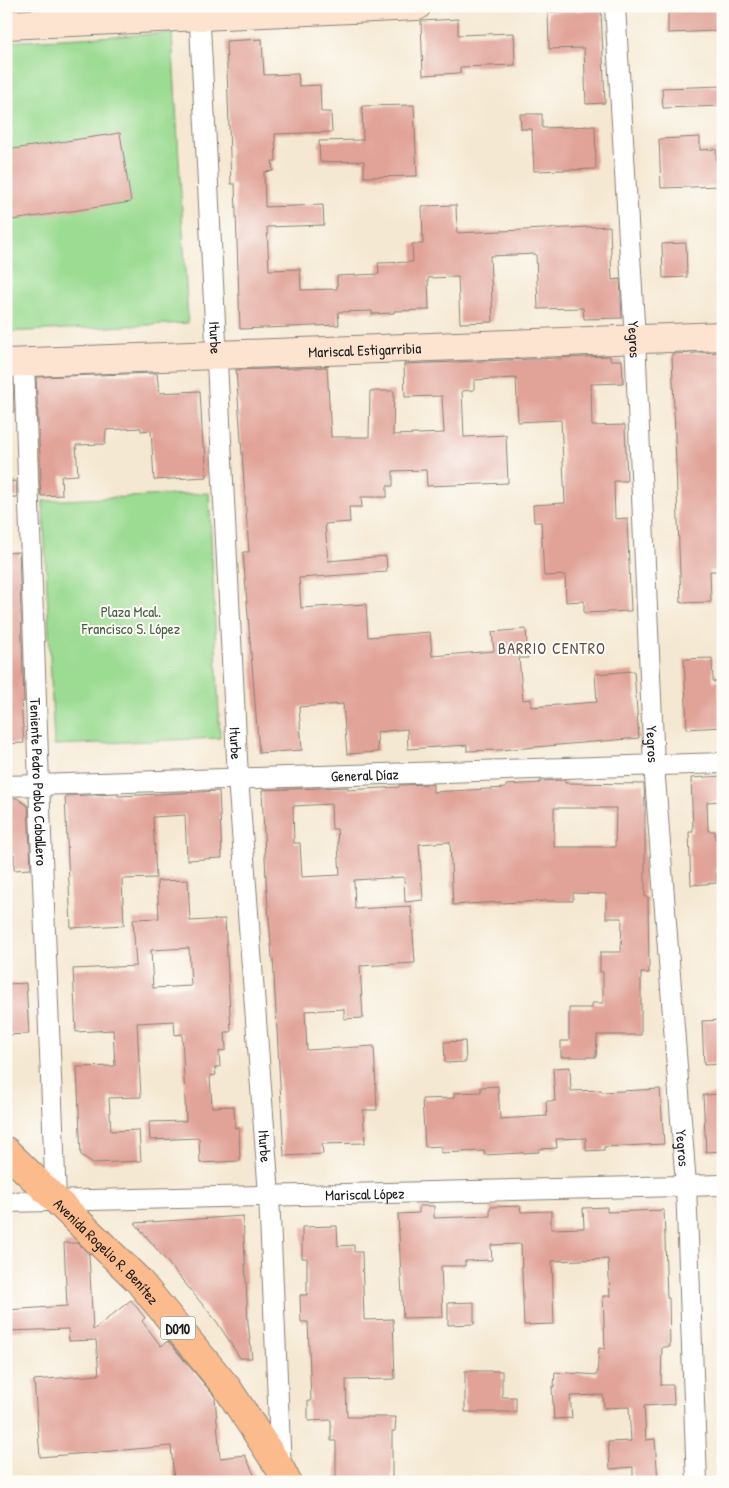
<svg xmlns="http://www.w3.org/2000/svg" width="729" height="1488" font-family="'Patrick Hand',sans-serif">
  <style>
    .green { fill: #9bdb92; stroke: #5c7c57 }
    .building { fill: #e1a297; fill-rule: evenodd }
    .lines { fill: none; stroke-linecap: round; stroke-linejoin: round }
    .street-casing { stroke: #888277; stroke-width: 22 }
    .secondary-casing { stroke: #888277; stroke-width: 30 }
    .primary-casing { stroke: #888277; stroke-width: 30 }
    .street { stroke: #fff; stroke-width: 20 }
    .secondary { stroke: #fde4d1; stroke-width: 28 }
    .primary { stroke: #fbbb8d; stroke-width: 28 }
    .labels { text-anchor: middle; dominant-baseline: central; stroke-width: 4; stroke-linejoin: round; paint-order: stroke }
    .shield { fill: #fdfcf7; stroke: #605f5e; stroke-width: 1 }
    .shield-label { font-size: 14px; font-weight: bold; fill: #1c1c1c }
    .street-label { font-size: 15px; fill: #1c1c1c; stroke: #fdfcf7 }
    .park-label { font-size: 15px; fill: #485f45; stroke: #fdfcf7 }
    .neighbourhood-label { font-size: 16px; letter-spacing: 1px; fill: #614b47; stroke: #fdfcf7 }
  </style>
  <rect width="100%" height="100%" fill="#fdfcf7"/>
  <filter id="ink" filterUnits="userSpaceOnUse"><feTurbulence type="fractalNoise" baseFrequency=".02" numOctaves="2"/><feDisplacementMap in="SourceGraphic" scale="10" xChannelSelector="R" yChannelSelector="G"/><feConvolveMatrix kernelMatrix="1 2 1 2 8 2 1 2 1" color-interpolation-filters="sRGB"/></filter>
  <filter id="wash" filterUnits="userSpaceOnUse"><feTurbulence type="fractalNoise" baseFrequency=".0096" numOctaves="4" result="noise"/><feDisplacementMap in="SourceGraphic" scale="20" xChannelSelector="R" yChannelSelector="G"/><feGaussianBlur stdDeviation="1.12" result="paint"/><feColorMatrix in="noise" values="0 0 0 0 0 0 0 0 0 0 0 0 0 0 0 0 0 1.4 0 .05"/><feComposite in="paint" operator="in"/></filter>
  <g filter="url(#wash)">
    <rect width="100%" height="100%" fill="#f5e8d2"/>
    <!-- green -->
    <path class="green" d="M172,33L188,323L6,332V42Z
      M209,493L220,738L54,745L43,501Z"/>
    <g id="blocks">
      <!-- building -->
      <path class="building" d="M668,6H717V31L668,33Z
        M601,10L605,103L586,104L584,48L549,49L548,12Z
        M458,19V35L514,33L515,65L460,67V73L423,75L421,21Z
        M262,39L264,75L298,74L299,86L320,85L321,112H331L332,132L275,134L276,161H272L273,171L264,172L265,207L323,205L324,225L267,227L269,270L300,269L301,290L337,289V276L379,274L378,263L413,262L412,244H423L422,206L456,205L457,233L610,226L612,280L620,279L622,318L584,319L583,308L538,309L536,254L490,256L493,322L460,323L458,277L428,278L429,310L394,311V313L372,314V311L338,312L339,325L240,329L235,184H231L226,41Z
        M723,86V106L663,108L662,88Z
        M414,105L417,176L364,177V161L320,162L319,141L363,140L362,106Z
        M520,114H542V128L595,126L596,169L534,171L532,129H521Z
        M120,133L131,202L6,221V150Z
        M700,137V150L716,149L717,171H723V186L661,188L659,139Z
        M686,243L687,277L663,278L662,244Z
        M723,352V571H710L711,602L681,603L672,354Z
        M610,356V360H622L623,383L591,384L592,426L625,425L627,481H614L615,519L627,518L631,611L584,613V601L566,602L565,575L544,576L541,522H534L533,505L565,503L561,420L518,422L516,378L474,380V390L462,391L464,437L506,435L508,483L427,486L426,470L393,471V486H387V497H361L362,507H349L350,522L325,524L328,561L386,556L387,572L299,578L301,608L366,604L368,637L430,632L432,656L494,651L492,632L526,629L528,658H519L523,700L531,699V707L597,702L595,674L634,671L639,738L501,750L467,751V745L408,749L407,729L377,732L378,752L347,754L343,704L299,707L302,750L259,753L243,552H249L236,370L327,367L331,437H369L370,391H394L393,435L444,433L442,396L405,397L404,364Z
        M157,373L159,393L200,391L203,447H205L207,477L154,480L151,430L141,431V428L106,430L105,444L76,445L78,475L61,476L62,495L41,496L40,480H41L36,377Z
        M13,378L14,412L6,413V379Z
        M16,481L17,497H6V482Z
        M19,552L24,702H21L24,743L6,744V553Z
        M712,658L713,682L719,681V700H723V727L687,729L684,659Z
        M723,776V801L707,802L708,831H715V839H723V863L716,864L717,883L691,885L689,832H693L691,778Z
        M565,780V783L644,784L645,805V897H648L649,973H641V1035H597L596,1057H561V1041H569V1008H592V1003H603V972H600V952H621L622,918H606V894L573,893V901H545L500,903V902L453,905L450,842L419,844L423,900L405,902L404,877L354,880L355,909L411,906L415,963L360,966L363,1018L344,1019V1009L305,1011L307,1050L374,1046L377,1110H363L365,1143L322,1144L323,1154L284,1156L273,958H272L266,879L262,790L348,787V790L399,787V785L433,784V792L506,788V785L540,783V781ZM331,804L332,829H337L340,875L302,877L300,843H294L293,806ZM554,808H616L615,847H554Z
        M219,791L222,858L187,860L185,815L153,817L156,878L122,879L124,925L71,928L65,796L118,794V796Z
        M6,798H17L28,806L31,869L14,870V854H7Z
        M188,880L190,921L225,919L231,1032H225L226,1050L219,1051L220,1067H215L216,1075L210,1076L212,1107L234,1106L235,1128L239,1127L240,1161L200,1163L199,1138L150,1140L149,1122L186,1121L182,1034L175,1035L174,1021L137,1023L141,1097L109,1098L111,1131L139,1130L141,1161L93,1163L81,1155L77,1067L115,1066L113,1030L76,1032L73,969L136,966L133,919L159,918L157,881ZM189,948L191,986L153,988L151,950Z
        M26,983L29,1034L6,1035V984Z
        M723,1020V1064L704,1065L702,1021Z
        M465,1041L466,1062L445,1063L444,1042Z
        M570,1067L571,1091L601,1090V1092L660,1089L664,1144L604,1147V1150L586,1151V1138L556,1139L557,1148L539,1149V1152L485,1155L484,1151L441,1153V1146L425,1147L422,1099L454,1098V1093L481,1092V1087L498,1086L500,1119L547,1116L546,1101H555L553,1068Z
        M723,1094V1151L706,1152L703,1095Z
        M419,1206H434V1218L490,1216V1207L520,1206L521,1212L551,1211V1229L584,1228L583,1208L607,1207V1212L664,1210L667,1298H669L670,1347H662L661,1385H673L674,1404L644,1406L646,1440L655,1439L658,1482H633V1467L610,1469L608,1442L631,1441L629,1407L604,1408L603,1395L570,1396L572,1418L554,1419L552,1387H554L555,1372L597,1375L599,1348L605,1349L603,1296H610L608,1259L552,1261L554,1324L524,1325L521,1244L491,1245L492,1260L465,1261V1266H441L443,1317L403,1318L398,1214L419,1213Z
        M243,1216L248,1323L252,1358H240L217,1322L135,1223Z
        M337,1226L338,1246L354,1245V1252H362L364,1320L393,1319L395,1379L346,1380L347,1417H396L395,1431H392V1482H336V1441H331V1420L308,1421V1401H311L308,1322H301L300,1295H307V1258H302V1227Z
        M64,1243H78L89,1254L93,1330L131,1300L145,1318L142,1321L161,1346L168,1341L215,1397L220,1458L245,1455L257,1481L174,1482L171,1446L40,1457L34,1380L99,1375L96,1340L69,1341L68,1329L6,1331V1310L67,1306Z
        M474,1302V1324L448,1325V1303Z
        M465,1371H502V1397H516V1412H465Z"/>
    </g>
  </g>
  <g filter="url(#ink)">
    <use href="#blocks" fill-opacity="0" stroke="#888277" stroke-width="1"/>
    <g class="lines">
      <!-- street casing -->
      <g class="street-casing">
        <g id="street">
          <path id="s1" d="M199,6L238,778L269,1195L281,1469"/>
          <path id="s2" d="M615,6L635,339L654,765L686,1185L697,1482"/>
          <path id="s3" d="M24,363L39,785L56,1200"/>
          <path id="s4" d="M6,786L723,763"/>
          <path id="s5" d="M6,1202L723,1185"/>
        </g>
      </g>
      <!-- secondary casing -->
      <g class="secondary-casing">
        <g id="secondary">
          <path d="M6,25L417,6"/>
          <path id="s6" d="M6,363L723,336"/>
        </g>
      </g>
      <!-- primary casing -->
      <g class="primary-casing">
        <g id="primary">
          <path id="s7" d="M6,1151L138,1280L228,1389L281,1470L287,1482"/>
        </g>
      </g>
      <!-- street -->
      <use href="#street" class="street"/>
      <!-- secondary -->
      <use href="#secondary" class="secondary"/>
      <!-- primary -->
      <use href="#primary" class="primary"/>
    </g>
  </g>
  <g class="labels">
    <!-- shield labels -->
    <rect class="shield" x="160.5" y="1316.5" width="35" height="23" rx="4"/>
    <g class="shield-label">
      <text x="178" y="1328">D010</text>
    </g>
    <!-- street labels -->
    <g class="street-label">
      <text stroke="none"><textPath href="#s1" startOffset="332">Iturbe</textPath></text>
      <text stroke="none"><textPath href="#s2" startOffset="334">Yegros</textPath></text>
      <text stroke="none"><textPath href="#s6" startOffset="359">Mariscal Estigarribia</textPath></text>
      <text stroke="none"><textPath href="#s1" startOffset="738">Iturbe</textPath></text>
      <text stroke="none"><textPath href="#s2" startOffset="739">Yegros</textPath></text>
      <text stroke="none"><textPath href="#s4" startOffset="359">General Díaz</textPath></text>
      <text stroke="none"><textPath href="#s3" startOffset="419">Teniente Pedro Pablo Caballero</textPath></text>
      <text stroke="none"><textPath href="#s1" startOffset="1142">Iturbe</textPath></text>
      <text stroke="none"><textPath href="#s2" startOffset="1144">Yegros</textPath></text>
      <text stroke="none"><textPath href="#s5" startOffset="359">Mariscal López</textPath></text>
      <text stroke="none"><textPath href="#s7" startOffset="142">Avenida Rogelio R. Benítez</textPath></text>
    </g>
    <!-- park labels -->
    <g class="park-label">
      <text x="131" y="611">Plaza Mcal.<tspan x="131" dy="17">Francisco S. López</tspan></text>
    </g>
    <!-- neighbourhood labels -->
    <g class="neighbourhood-label">
      <text x="552" y="648">BARRIO CENTRO</text>
    </g>
  </g>
  <!-- margin -->
  <rect width="729" height="1488" fill="none" stroke="#fdfcf7" stroke-width="25"/>
</svg>
